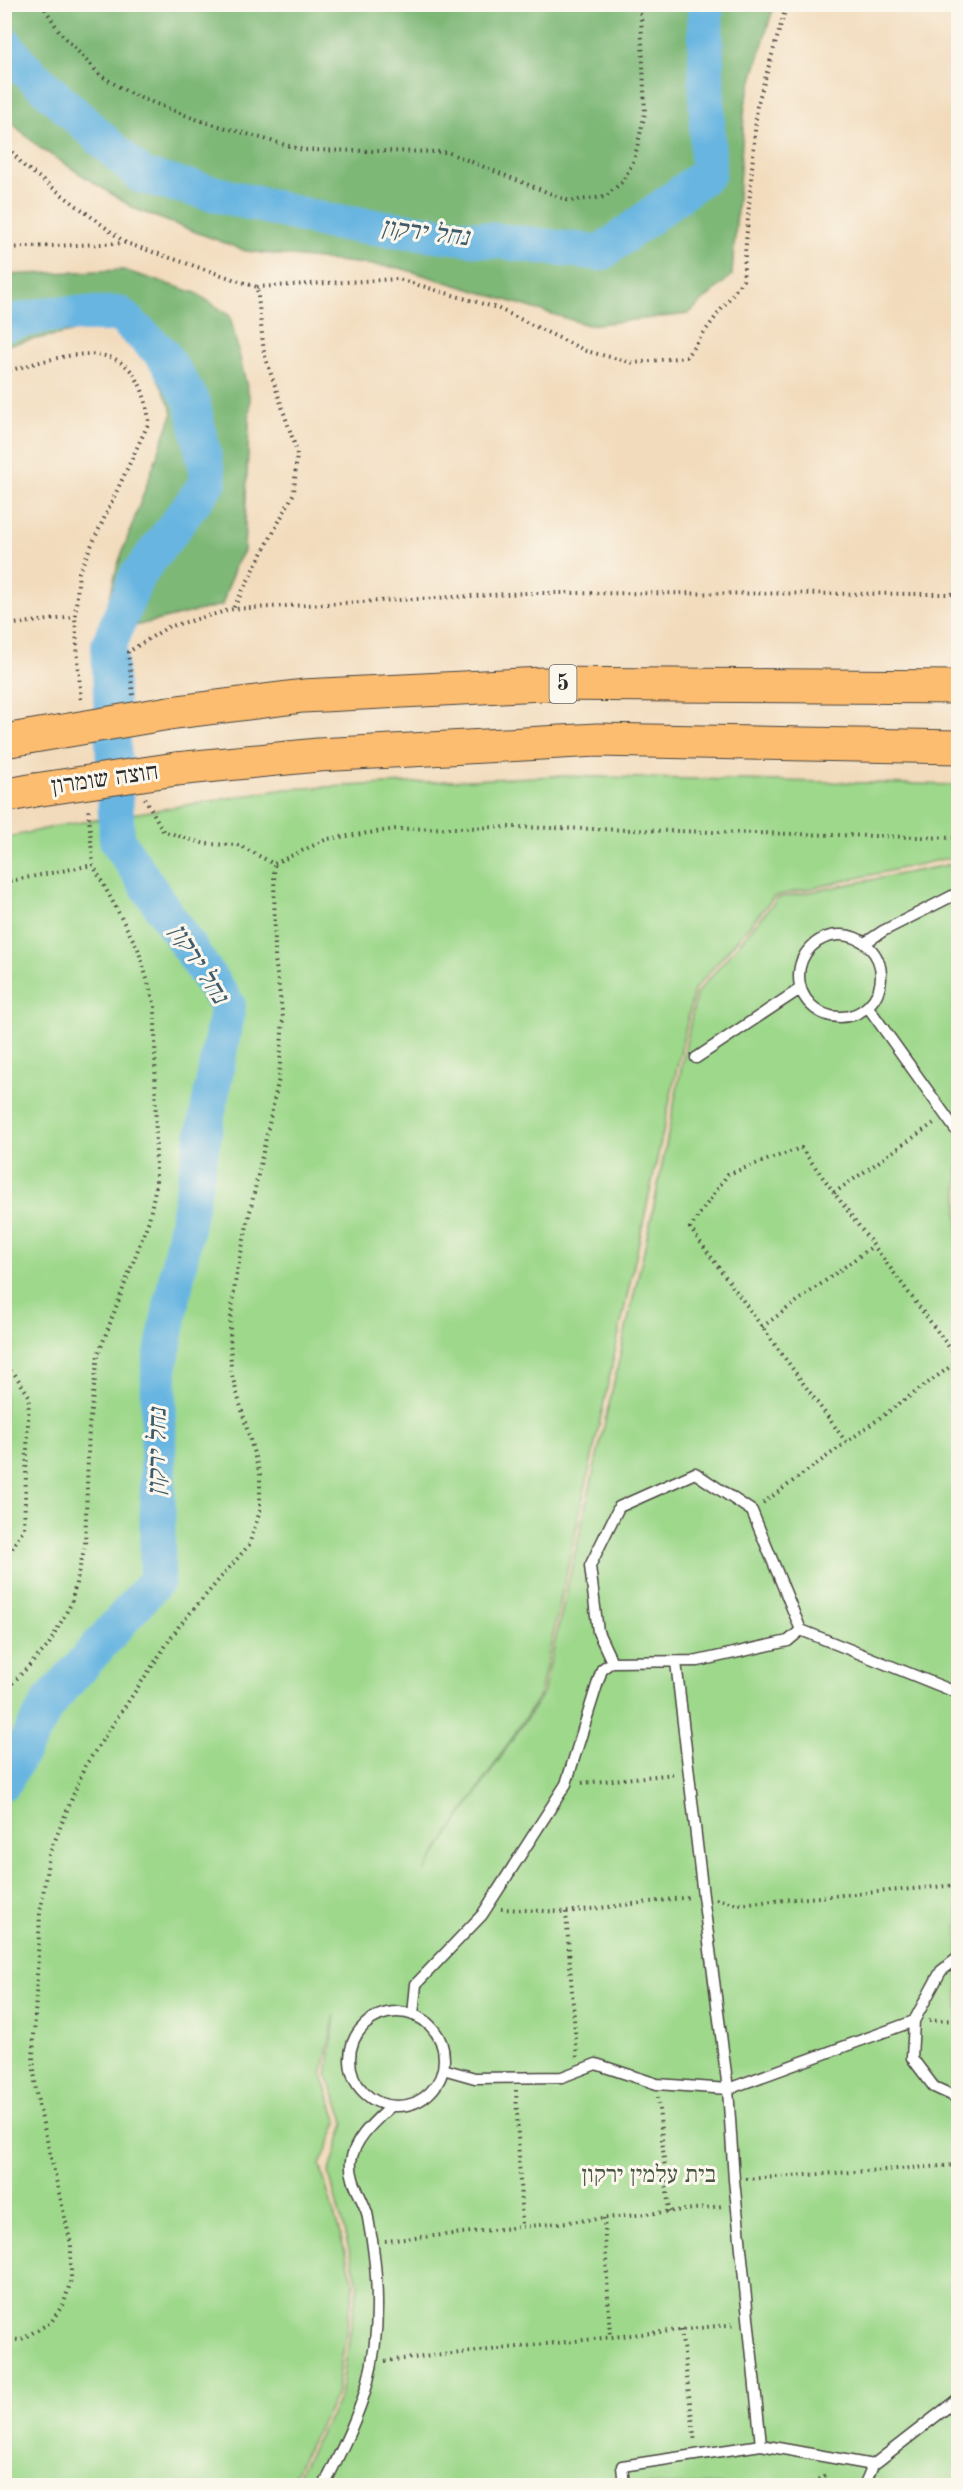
<svg xmlns="http://www.w3.org/2000/svg" width="963" height="2490" font-family="'Old Standard TT','Frank Ruhl Libre',serif">
  <style>
    .green { fill: #9ed88b; stroke: #64825b; stroke-width: 1.5 }
    .forest { fill: #7eb877; stroke: #547251; stroke-width: 1.5 }
    .lines { fill: none; stroke-linecap: round; stroke-linejoin: round }
    .river { stroke: #68b5e1; stroke-width: 36 }
    .service-casing { stroke: #494541; stroke-width: 13 }
    .motorway-casing { stroke: #494541; stroke-width: 35 }
    .path { stroke: #494541; stroke-width: 4; stroke-dasharray: 1.5 4.5; stroke-linecap: butt }
    .service { stroke: #fff; stroke-width: 10 }
    .motorway { stroke: #fcbd6f; stroke-width: 33 }
    .motorway-bridge-casing { stroke: #494541; stroke-width: 35; stroke-linecap: butt }
    .motorway-bridge { stroke: #fcbd6f; stroke-width: 33 }
    .labels { text-anchor: middle; dominant-baseline: central; stroke-width: 6; stroke-linejoin: round; paint-order: stroke }
    .shield { fill: #fbf7ec; stroke: #696865; stroke-width: 1.5 }
    .shield-label { font-size: 22px; font-weight: bold; fill: #2b2b2b }
    .street-label { font-size: 24px; fill: #2b2b2b; stroke: #fbf7ec }
    .park-label { font-size: 24px; fill: #485643; stroke: #fbf7ec }
    .water-label { font-size: 26px; font-style: italic; fill: #405b6b; stroke: #fbf7ec }
  </style>
  <rect width="100%" height="100%" fill="#fbf7ec"/>
  <filter id="ink" filterUnits="userSpaceOnUse"><feTurbulence type="fractalNoise" baseFrequency=".0167" numOctaves="2"/><feDisplacementMap in="SourceGraphic" scale="12" xChannelSelector="R" yChannelSelector="G"/><feConvolveMatrix kernelMatrix="1 2 1 2 8 2 1 2 1" color-interpolation-filters="sRGB"/></filter>
  <filter id="wash" filterUnits="userSpaceOnUse"><feTurbulence type="fractalNoise" baseFrequency=".008" numOctaves="4" result="noise"/><feDisplacementMap in="SourceGraphic" scale="24" xChannelSelector="R" yChannelSelector="G"/><feGaussianBlur stdDeviation="1.35" result="paint"/><feColorMatrix in="noise" values="0 0 0 0 0 0 0 0 0 0 0 0 0 0 0 0 0 1.4 0 .05"/><feComposite in="paint" operator="in"/></filter>
  <g filter="url(#wash)">
    <rect width="100%" height="100%" fill="#f2dbbc"/>
    <!-- green -->
    <path class="green" d="M555,776L958,785V856L775,896L694,990L540,1695L424,1872L543,1694L652,1215L696,994L778,898L958,863V2485H292L340,2398L358,2283L329,2174L345,2123L327,2075L335,2015L322,2075L338,2123L320,2165L354,2283L336,2396L288,2485H5L4,838L58,826L285,789Z"/>
    <!-- forest -->
    <path class="forest" d="M5,4L774,5L745,104L732,275L688,314L588,325L400,268L246,251L135,209L40,148L5,117Z
      M123,270L196,293L230,316L250,400L244,551L235,566L222,605L101,634L117,567L173,412L131,320L5,345V275Z"/>
    <g class="lines">
      <!-- river -->
      <path class="river" d="M4,43L23,67L142,176L331,222L601,253L708,173L705,4
        M4,324L51,314H119L162,353L192,401L209,481L137,576L109,645L117,840L228,1006L159,1370L157,1580L50,1701L4,1782"/>
    </g>
  </g>
  <g filter="url(#ink)">
    <g class="lines">
      <!-- service casing -->
      <g class="service-casing">
        <path id="service" d="M799 976a41 41 0 1 1 82 0a41 41 0 1 1-82 0Z
          M865,943L883,931L958,893
          M868,1007L958,1133
          M696,1058L800,989
          M801,1630L788,1641L698,1661L612,1662L598,1632L590,1566L619,1507L695,1473L752,1511L801,1630L958,1693
          M676,1662L703,1896L728,2089L734,2180L761,2445
          M958,1958L941,1971L914,2021L912,2058L934,2087L958,2098
          M350 2059a47 47 0 1 1 94 0a47 47 0 1 1-94 0Z
          M413,2015L416,1984L482,1915L566,1784L602,1669L612,1662
          M443,2069L475,2078L562,2077L596,2064L657,2084L728,2089L914,2021
          M324,2486C340,2453 357,2420 367,2385C380,2338 379,2288 372,2240C370,2232 369,2222 367,2213C362,2197 349,2180 351,2161C355,2138 374,2122 390,2107
          M624,2486L622,2466L761,2445L873,2465
          M864,2486L873,2465L958,2399"/>
      </g>
      <!-- motorway casing -->
      <g class="motorway-casing">
        <path id="motorway" d="M169,713L303,696L543,684L958,687
          M4,741L28,737
          M176,769L318,755L597,740L958,747
          M4,796L35,790"/>
      </g>
      <!-- path -->
      <path class="path" d="M42,4L59,31L100,75L131,94L198,120L303,150L447,152L569,201L605,197L623,181L634,160L645,113L641,17L638,4
        M4,143L24,166L126,243L257,287L264,353L297,452L294,493L233,609
        M4,248L125,243
        M257,287L398,279L497,308L586,351L634,363L686,357L743,280L757,106L787,4
        M4,372C70,354 139,327 149,422L79,572L75,617L81,703
        M4,625L75,617
        M133,695L128,652L168,627L233,609L527,593L958,594
        M145,798L163,831L205,844L239,845L274,864L327,839L396,829L512,827L958,838
        M4,882L93,865
        M834,1193L934,1123
        M762,1327L873,1246
        M4,1370L14,1373L29,1396L24,1528L4,1562
        M846,1442L690,1228L728,1174L801,1148L958,1359
        M763,1503L958,1361
        M4,1692L48,1646L71,1604L85,1546L89,1426L98,1355L149,1220L156,1185L155,1006L138,949L93,865L88,806
        M582,1783L676,1774
        M716,1899L738,1904L958,1885
        M501,1909L566,1912L691,1897
        M566,1912L577,2058
        M929,2021L958,2020
        M516,2090L522,2227
        M658,2097L669,2212
        M746,2179L958,2165
        M604,2218L610,2337
        M385,2241L723,2206
        M681,2330L695,2443
        M4,2339L20,2340L51,2322L64,2303L71,2280V2244L36,2093L33,2057L40,1914L49,1855L85,1766L179,1626L249,1545L260,1511V1475L231,1372L230,1324L236,1276L279,1078L283,1018L275,959L274,864
        M385,2361L736,2324
        M809,2486L829,2473"/>
      <!-- service -->
      <use href="#service" class="service"/>
      <!-- motorway -->
      <use href="#motorway" class="motorway"/>
      <!-- motorway-bridge casing -->
      <g class="motorway-bridge-casing">
        <path id="motorway-bridge" d="M28,737L169,713
          M35,790L176,769"/>
      </g>
      <!-- motorway-bridge -->
      <use href="#motorway-bridge" class="motorway-bridge"/>
    </g>
  </g>
  <g class="labels">
    <!-- shield labels -->
    <rect class="shield" x="549.5" y="665" width="27" height="38" rx="4.5"/>
    <g class="shield-label">
      <text x="563" y="684">5</text>
    </g>
    <!-- street labels -->
    <g class="street-label">
      <text transform="translate(105 780) rotate(-8)">חוצה שומרון</text>
    </g>
    <!-- park labels -->
    <g class="park-label">
      <text x="649" y="2176">בית עלמין ירקון</text>
    </g>
    <!-- water labels -->
    <g class="water-label">
      <text transform="translate(425 233) rotate(7)">נחל ירקון</text>
      <text transform="translate(198 964) rotate(58)">נחל ירקון</text>
      <text transform="translate(158 1452) rotate(-89)">נחל ירקון</text>
    </g>
  </g>
  <!-- margin -->
  <rect width="963" height="2490" fill="none" stroke="#fbf7ec" stroke-width="24"/>
</svg>
